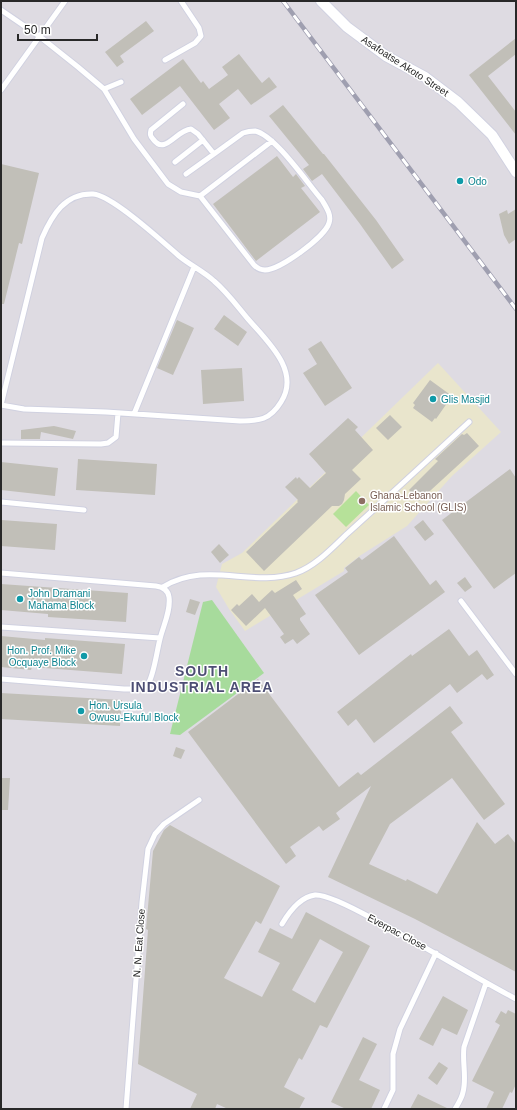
<svg xmlns="http://www.w3.org/2000/svg" width="517" height="1110" font-family="Arial,sans-serif">
  <style>
    .industrial { fill: #dedbe2 }
    .education { fill: #e9e5cc }
    .green { fill: #a7db9c }
    .pitch { fill: #b6e199 }
    .building { fill: #c1bfb8; fill-rule: evenodd }
    .lines { fill: none; stroke-linecap: round; stroke-linejoin: round }
    .lane-casing { stroke: #d0d1e0; stroke-width: 7 }
    .street-casing { stroke: #d0d1e0; stroke-width: 12 }
    .lane { stroke: #fff; stroke-width: 5 }
    .street { stroke: #fff; stroke-width: 10 }
    .rail-casing { stroke: #9f9fb0; stroke-width: 4.5 }
    .rail { stroke: #fff; stroke-width: 3; stroke-dasharray: 9; stroke-linecap: butt }
    .culture-dot { fill: #0f9aa8; stroke: #fff; stroke-width: 1.5 }
    .education-dot { fill: #8d6e63; stroke: #fff; stroke-width: 1.5 }
    .labels { text-anchor: middle; dominant-baseline: central; stroke-width: 3; stroke-linejoin: round; paint-order: stroke }
    .street-label { font-size: 10px; fill: #282828; stroke: #fff }
    .culture-label { font-size: 10px; fill: #0d838f; stroke: #fff; text-anchor: start }
    .education-label { font-size: 10px; fill: #785e54; stroke: #fff; text-anchor: start }
    .district-label { font-size: 14px; font-weight: bold; letter-spacing: 1px; fill: #4d4e74; stroke: #fff }
  </style>
  <rect width="100%" height="100%" fill="#e9e5db"/>
  <!-- industrial -->
  <path class="industrial" d="M1,1H516V1109H1Z"/>
  <!-- education -->
  <path class="education" d="M438,363L501,432L452,476L407,526L361,555L344,568V571L245,631L229,609L216,587L222,564L242,553Z"/>
  <!-- green -->
  <path class="green" d="M212,600L264,673L180,735L170,734L203,602Z"/>
  <!-- pitch -->
  <path class="pitch" d="M356,491L369,505L346,527L333,514Z"/>
  <!-- building -->
  <path class="building" d="M146,21L154,31L120,56L124,62L117,67L105,52Z
    M516,38V54L488,76L516,112V135L469,75Z
    M239,54L262,83L269,77L277,87L251,105L238,89L219,104L230,118L214,130L180,86L142,115L130,99L183,59L201,83L203,81L209,89L228,75L222,67Z
    M283,105L323,154H324L376,220L404,260L392,269L360,224L322,174L312,181L303,169L309,165L269,116Z
    M277,156L293,177L296,174L305,186L301,188L320,212L256,261L213,204Z
    M1,164L39,173L22,244L19,243L4,304H1Z
    M516,209V239L509,244L504,235L499,214L507,210L508,214Z
    M224,315L247,332L238,346L214,329Z
    M177,320L194,328L173,375L157,368Z
    M321,341L352,388L325,406L303,373L317,364L308,349Z
    M242,368L244,401L203,404L201,370Z
    M430,380L452,396L436,419L435,418L432,422L413,408L415,405L413,403Z
    M390,415L402,427L388,440L376,428Z
    M348,418L358,427L355,430L373,450L352,470L361,479L345,494L344,500L342,504L339,506H332L264,571L246,552L298,502L297,501L298,500L285,487L296,477L297,479L299,477L310,488L326,473L309,454Z
    M54,426L76,431L73,439L41,432L40,439H21V430Z
    M467,433L479,446L419,501L409,490L438,461L435,459L462,434L464,435Z
    M78,459L157,464L155,495L76,490Z
    M1,462L58,468L55,496L1,490Z
    M510,469L516,478V573L494,589L442,520Z
    M1,520L57,524L55,550L1,546Z
    M423,520L434,534L425,541L414,527Z
    M394,536L430,585L436,580L445,592L359,655L315,595L348,572L345,568L359,557L362,560Z
    M219,544L229,555L220,563L211,552Z
    M465,577L472,587L465,592L457,583Z
    M296,580L302,589L293,595L306,614L300,618V620L310,634L297,644L293,639L285,644L280,637L284,634L265,608L246,626L231,610L237,604L239,606L252,594L259,602L272,590L275,593Z
    M1,584L128,593L126,622L48,617V614L1,610Z
    M190,599L200,602L195,615L186,612Z
    M449,629L469,656L477,650L494,675L487,680L482,674L457,693L450,684L374,743L356,719L348,726L337,712L411,654L412,656Z
    M1,636L45,640V638L125,644L122,674L32,667L31,670L1,667Z
    M258,679L339,787L358,772L361,775L450,706L463,723L451,732L505,804L484,820L452,778L390,824L369,864L406,881L407,879L437,894L477,822L495,844L508,834L516,844V972L415,919L328,877L371,786L336,813L340,819L323,831L319,826L290,847L296,856L286,864L188,732Z
    M1,693L122,700L120,726L1,719Z
    M176,747L185,750L181,759L173,756Z
    M1,778H10L8,810H1Z
    M170,825L280,886L261,924L256,921L224,978L262,997L280,963L258,952L270,928L292,939L306,912L370,946L327,1028L320,1025L302,1060L299,1058L284,1087L305,1098L299,1109H228L217,1104L215,1109H190L197,1094L138,1064L148,930L146,929L153,851L164,830ZM320,939L343,952L315,1003L292,990Z
    M443,996L468,1010L457,1035L442,1028L433,1046L419,1039Z
    M508,1010L516,1014V1084L512,1093L510,1092L502,1109H486L494,1092L472,1081L500,1025L495,1022L501,1011L506,1014Z
    M363,1037L377,1044L359,1080L380,1090L371,1109H346L331,1102Z
    M439,1062L448,1068L437,1085L428,1078Z
    M418,1094L424,1097L449,1109H410Z"/>
  <g class="lines">
    <!-- lane casing -->
    <g class="lane-casing">
      <path id="lane" d="M1,10L39,36L78,67L104,89L134,139L168,184L181,192L200,196L272,141
        M165,60L195,43L201,36L199,28L181,1
        M104,89L121,82
        M1,90L65,1
        M183,104L151,130C150,134 150,136 153,139C165,156 176,130 191,129L198,134L214,154L243,133C246,132 250,131 255,131C275,135 308,184 322,200C326,207 332,215 329,223C325,237 280,270 265,270C261,270 257,268 254,265L200,196
        M175,162L203,140
        M186,174L214,154
        M1,405L24,409L106,412L240,421C259,421 270,420 281,402C301,371 267,341 248,319C237,306 227,292 214,281C203,271 190,265 179,256C163,242 112,195 93,194C65,193 52,215 42,238L1,405
        M134,414L194,267
        M1,443L101,444L108,443L116,437L118,413
        M1,502L84,510
        M1,573L156,586C163,587 168,590 169,597C171,611 163,626 160,639C157,650 154,675 148,684C143,690 131,689 124,689L1,679
        M163,587C207,560 251,588 296,573C316,566 333,547 348,533C389,496 429,459 469,422
        M461,601L516,674
        M1,627L160,638
        M282,924C289,912 300,897 315,895C329,894 364,914 377,921C424,946 469,974 516,999
        M126,1109L142,902L148,849L155,834L164,824L199,800
        M384,1109L393,1090V1054L400,1029L436,953
        M455,1109C458,1104 462,1098 463,1092C467,1078 462,1062 464,1047L486,983"/>
    </g>
    <!-- street casing -->
    <g class="street-casing">
      <path id="street" d="M321,1L347,27L386,56L425,77L458,102L492,135L516,172"/>
    </g>
    <!-- lane -->
    <use href="#lane" class="lane"/>
    <!-- street -->
    <use href="#street" class="street"/>
    <!-- rail casing -->
    <g class="rail-casing">
      <path id="rail" d="M283,1L516,309"/>
    </g>
    <!-- rail -->
    <use href="#rail" class="rail"/>
  </g>
  <!-- markers -->
  <g class="culture-dot">
    <circle cx="460" cy="181" r="4"/>
    <circle cx="433" cy="399" r="4"/>
    <circle cx="20" cy="599" r="4"/>
    <circle cx="84" cy="656" r="4"/>
    <circle cx="81" cy="711" r="4"/>
  </g>
  <circle class="education-dot" cx="362" cy="501" r="4"/>
  <g class="labels">
    <!-- street labels -->
    <g class="street-label">
      <text transform="translate(405 66) rotate(33)">Asafoatse Akoto Street</text>
      <text transform="translate(397 932) rotate(28)">Everpac Close</text>
      <text transform="translate(139 943) rotate(-86)">N. N. Eat Close</text>
    </g>
    <!-- culture labels -->
    <g class="culture-label">
      <text x="468" y="181">Odo</text>
      <text x="441" y="399">Glis Masjid</text>
      <text x="28" y="593">John Dramani<tspan x="28" dy="12">Mahama Block</tspan></text>
      <text x="76" y="650" text-anchor="end">Hon. Prof. Mike<tspan x="76" dy="12">Ocquaye Block</tspan></text>
      <text x="89" y="705">Hon. Ursula<tspan x="89" dy="12">Owusu-Ekuful Block</tspan></text>
    </g>
    <!-- education labels -->
    <g class="education-label">
      <text x="370" y="495">Ghana-Lebanon<tspan x="370" dy="12">Islamic School (GLIS)</tspan></text>
    </g>
    <!-- district labels -->
    <g class="district-label">
      <text x="202" y="671">SOUTH<tspan x="202" dy="16">INDUSTRIAL AREA</tspan></text>
    </g>
  </g>
  <!-- border -->
  <rect width="517" height="1110" fill="none" stroke="#282828" stroke-width="4"/>
  <!-- scale -->
  <path d="M18 34v6h79v-6" fill="none" stroke="#282828" stroke-width="2"/>
  <text x="24" y="34" font-size="12" fill="#282828" stroke="#ffffff" stroke-width="3" paint-order="stroke">50 m</text>
</svg>
